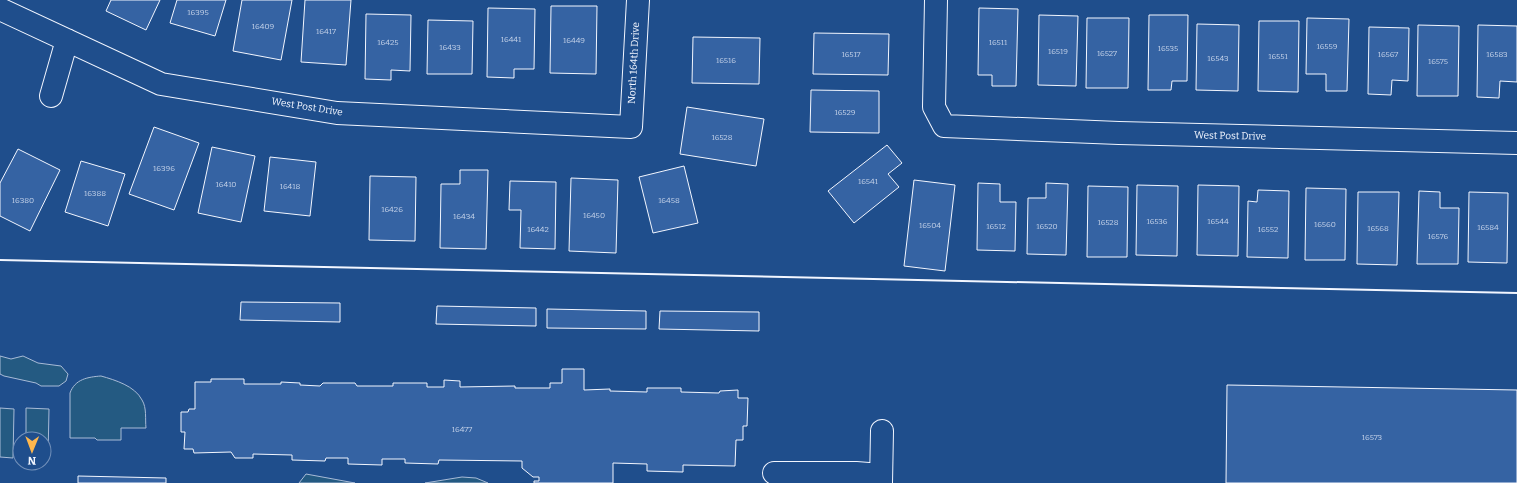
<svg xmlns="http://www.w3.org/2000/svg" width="1517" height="483" font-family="Bitter,serif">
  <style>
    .green { fill: #245a82; stroke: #a8bbd7 }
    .building { fill: #3563a3; stroke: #f2f6ff }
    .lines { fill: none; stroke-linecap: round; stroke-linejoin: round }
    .minor-casing { stroke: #f2f6ff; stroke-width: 24 }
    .minor { stroke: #1f4e8c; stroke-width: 22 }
    .wall { stroke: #f2f6ff; stroke-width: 2 }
    .labels { text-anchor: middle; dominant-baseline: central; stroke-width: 3; stroke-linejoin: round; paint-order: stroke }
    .number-label { font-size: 8px; fill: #c3d1e8 }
    .street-label { font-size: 10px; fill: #f2f6ff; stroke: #1f4e8c }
  </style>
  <rect width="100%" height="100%" fill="#1f4e8c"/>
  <!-- green -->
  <path class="green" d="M0,356L11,359L23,356L38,363L61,366L68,374L66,381L59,386H41L36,383L4,376L0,374Z
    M101,376C115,380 135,386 142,400C147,408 145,419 146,428H121V440H97L95,438H70V393C75,379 88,377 101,376Z
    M0,408L14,409L13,458L0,457Z
    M26,408L49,409L48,458L44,457V439H26Z
    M306,474L355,483H299Z
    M462,477L476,478L488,483H425Z"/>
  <!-- building -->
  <path class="building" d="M111,0H160L146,30L106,11Z
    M177,0H226L215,36L170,23Z
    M242,0H292L281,60L233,51Z
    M305,0H351L346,65L301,62Z
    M551,6H597L596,74L550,73Z
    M488,8L535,9L534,69H514V78L487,77Z
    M979,8L1018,9L1016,86H992V75H978Z
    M366,14L411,15L410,71L391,70V80L365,79Z
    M1039,15L1078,16L1076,86L1038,85Z
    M1149,15H1188L1187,81H1172L1171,90H1148Z
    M1087,18H1129L1128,88H1086Z
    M1307,18L1349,19L1347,91H1326V74H1306Z
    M428,20L473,21L472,74H427Z
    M1259,21H1299L1298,92L1258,91Z
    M1197,24L1239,25L1238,91L1196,90Z
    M1418,25L1459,26L1458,96H1417Z
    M1478,25L1517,26V82L1500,81L1499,98L1477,97Z
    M1369,27L1409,28L1408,81L1392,80L1391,95L1368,94Z
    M814,33L889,34L888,75L813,74Z
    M693,37L760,38L759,84L692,83Z
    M811,90L879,91V133L810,132Z
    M687,107L764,119L756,166L680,154Z
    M154,127L199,143L174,210L129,194Z
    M887,145L902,163L888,174L899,187L854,223L828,191Z
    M212,147L255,156L241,222L198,213Z
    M18,149L60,170L30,231L0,216V183Z
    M270,157L316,162L310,216L264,211Z
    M81,161L125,174L108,226L65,212Z
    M684,166L698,223L653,233L639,177Z
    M460,170H488L486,249L440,248L441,184H460Z
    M370,176L416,177L415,241L369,240Z
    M571,178L618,180L616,253L569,251Z
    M914,180L955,185L945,271L904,266Z
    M510,181L556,182L555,249L520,248L521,210H509Z
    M978,183L1000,184V202H1016L1015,251L977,250Z
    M1046,183L1068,184L1066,255L1027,254L1028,198H1046Z
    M1137,185L1178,186L1177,256L1136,255Z
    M1198,185L1239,186L1238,256L1197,255Z
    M1088,186L1128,187L1127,257H1087Z
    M1306,188L1346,189L1345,260H1305Z
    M1258,190L1289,191L1288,258L1247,257L1248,201L1257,202Z
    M1419,191L1440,192V208H1459L1458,264H1417Z
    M1358,192H1399L1397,265L1357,264Z
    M1469,192L1508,193L1507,263L1468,262Z
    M241,302L340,303V322L240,320Z
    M437,306L536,308V326L436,324Z
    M547,309L646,311V329L547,328Z
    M660,311L759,312V331L659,329Z
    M562,369H584V390L610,389V391L647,392V388H681V392L719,393L720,391L738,390V398H748L747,426H743V440H736L735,466L683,465V472L647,471V464L613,463V483H534V481H539V477H533L522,468V461L439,460L438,464L405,463V459H382V465L348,464V458H326L325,461L292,460V455L253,454V458H235L231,452L194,453L193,449H184L185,432H181V412H188L189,409H195V382H211V379H244V384H281V382L300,383V385L320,386L323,383H355L357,386H393V383H427V387H444V380L460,381V387L515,386V388H550V383H562Z
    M1227,385L1517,390V483H1226Z
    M78,476L166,478V483H78Z"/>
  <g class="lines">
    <!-- minor casing -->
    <g class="minor-casing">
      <path id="minor" d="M936,0L934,107L944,126L1119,133L1517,143
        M0,9L161,84L337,113L631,127L638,0
        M51,96L67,40
        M774,473H856L881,475
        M881,483L882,431"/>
    </g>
    <!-- minor -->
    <use href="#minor" class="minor"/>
    <!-- wall -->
    <path class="wall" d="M0,260L1517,293"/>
  </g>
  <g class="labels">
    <!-- number labels -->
    <g class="number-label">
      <text x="198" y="12">16395</text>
      <text x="263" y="26">16409</text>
      <text x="326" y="31">16417</text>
      <text x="511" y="39">16441</text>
      <text x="574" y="40">16449</text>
      <text x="388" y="42">16425</text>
      <text x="998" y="42">16511</text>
      <text x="1327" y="46">16559</text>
      <text x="450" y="47">16433</text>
      <text x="1168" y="48">16535</text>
      <text x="1058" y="51">16519</text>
      <text x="1107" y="53">16527</text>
      <text x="851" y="54">16517</text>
      <text x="1388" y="54">16567</text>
      <text x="1497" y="54">16583</text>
      <text x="1278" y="56">16551</text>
      <text x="1218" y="58">16543</text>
      <text x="726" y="60">16516</text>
      <text x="1438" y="61">16575</text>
      <text x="845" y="112">16529</text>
      <text x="722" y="137">16528</text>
      <text x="164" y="168">16396</text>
      <text x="868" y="181">16541</text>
      <text x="226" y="184">16410</text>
      <text x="290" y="186">16418</text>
      <text x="95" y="193">16388</text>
      <text x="23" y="200">16380</text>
      <text x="669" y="200">16458</text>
      <text x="392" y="209">16426</text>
      <text x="594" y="215">16450</text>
      <text x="464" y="216">16434</text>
      <text x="1157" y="221">16536</text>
      <text x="1218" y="221">16544</text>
      <text x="1108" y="222">16528</text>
      <text x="1325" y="224">16560</text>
      <text x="930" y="225">16504</text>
      <text x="996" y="226">16512</text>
      <text x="1047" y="226">16520</text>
      <text x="1488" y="227">16584</text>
      <text x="1378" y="228">16568</text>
      <text x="538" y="229">16442</text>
      <text x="1268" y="229">16552</text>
      <text x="1438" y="236">16576</text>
      <text x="462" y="429">16477</text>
      <text x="1372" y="437">16573</text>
    </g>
    <!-- street labels -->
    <g class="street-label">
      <text transform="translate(634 63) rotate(-87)">North 164th Drive</text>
      <text transform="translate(307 107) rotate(9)">West Post Drive</text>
      <text transform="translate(1230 136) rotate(1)">West Post Drive</text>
    </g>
  </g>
  <!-- north arrow -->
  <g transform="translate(32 451) rotate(181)"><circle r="19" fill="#1f4e8c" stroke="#7391ba"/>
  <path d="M0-3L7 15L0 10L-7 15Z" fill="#ffb74d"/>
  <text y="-6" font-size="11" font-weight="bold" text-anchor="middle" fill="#f2f6ff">N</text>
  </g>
</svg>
